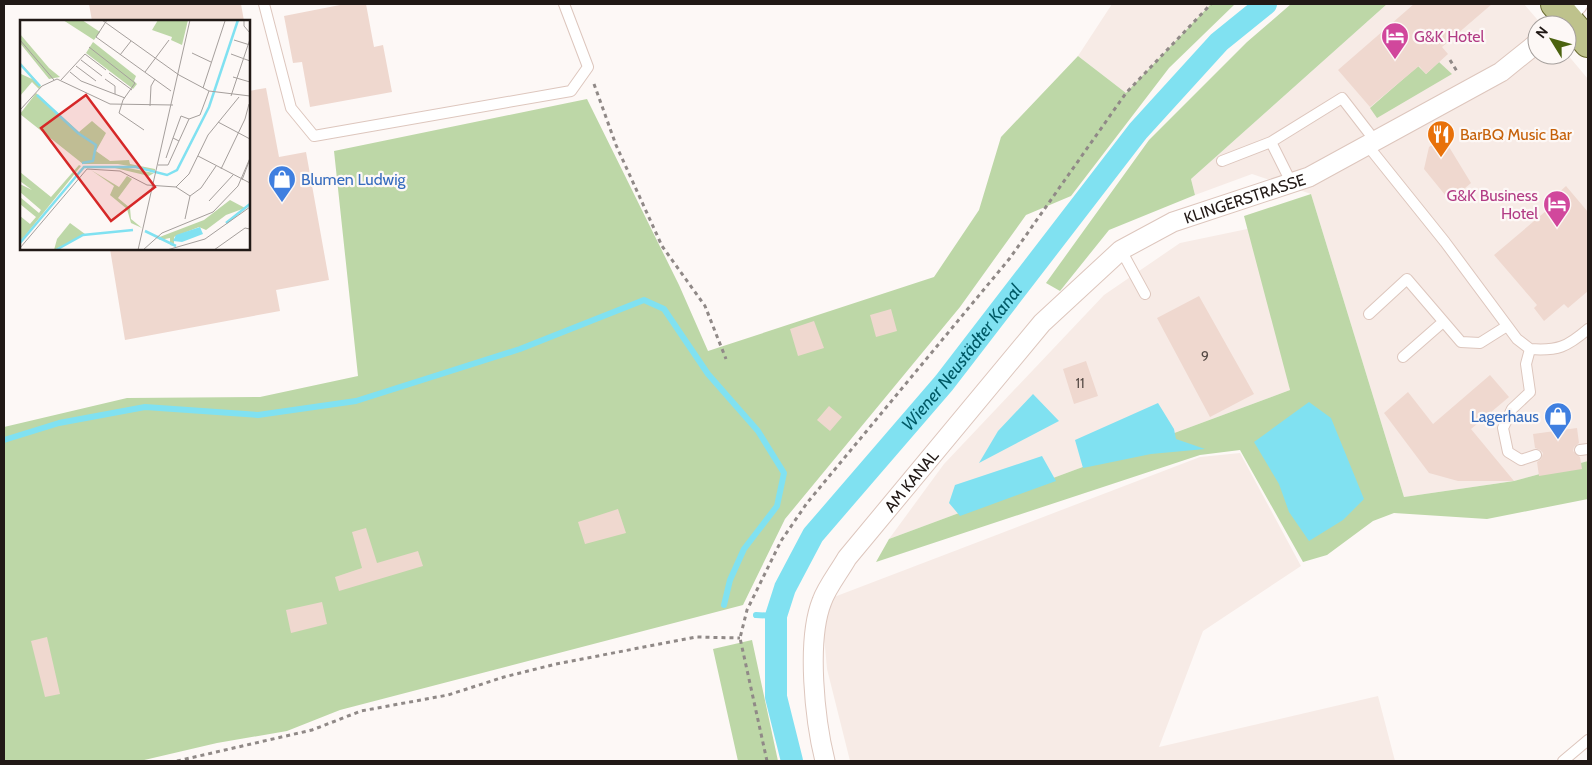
<svg xmlns="http://www.w3.org/2000/svg" width="1592" height="765" font-family="Cabin,sans-serif">
  <style>
    .built { fill: #f7ebe6 }
    .green { fill: #bdd7a7 }
    .water { fill: #80e1f1 }
    .lines { fill: none; stroke-linecap: round; stroke-linejoin: round }
    .stream { stroke: #80e1f1; stroke-width: 6 }
    .canal { stroke: #80e1f1; stroke-width: 22 }
    .building { fill: #efd8cf }
    .lane-casing { stroke: #ddc6bd; stroke-width: 12 }
    .street-casing { stroke: #ddc6bd; stroke-width: 21 }
    .primary-casing { stroke: #6b6c31; stroke-width: 30 }
    .path { stroke: #908987; stroke-width: 3; stroke-dasharray: 4 4; stroke-linecap: butt }
    .lane { stroke: #fff; stroke-width: 10 }
    .street { stroke: #fff; stroke-width: 19 }
    .primary { stroke: #bec28c; stroke-width: 28 }
    .labels { text-anchor: middle; dominant-baseline: central; stroke-width: 4.5; stroke-linejoin: round; paint-order: stroke }
    .number-label { font-size: 14px; fill: #544944 }
    .hotel-label { font-size: 16px; fill: #b23c85; stroke: #fdf8f6; text-anchor: start }
    .food-label { font-size: 16px; fill: #c56008; stroke: #fdf8f6; text-anchor: start }
    .shop-label { font-size: 16px; fill: #366cbe; stroke: #fdf8f6; text-anchor: start }
    .street-label { font-size: 16px; fill: #211916; stroke: #fdf8f6 }
    .water-label { font-size: 18px; font-style: italic; fill: #005a66; stroke: #fdf8f6 }
    .inset-river { fill: none; stroke: #80e1f1; stroke-width: 2.5 }
    .inset-road { fill: none; stroke: #a59f9c; stroke-width: 1 }
    .view { fill: #d62828; fill-opacity: 0.15; stroke: #d62828; stroke-width: 2.5 }
    .inset-edge { fill: none; stroke: #211916; stroke-width: 2.5 }
  </style>
  <rect width="100%" height="100%" fill="#fdf8f6"/>
  <!-- built -->
  <path class="built" d="M1112,4H1211L1126,93L1078,56Z
    M1387,4H1524L1542,25H1537V55L1567,54L1588,79V461L1514,481L1404,497L1311,194L1252,174L1195,195L1191,179Z
    M1252,228L1290,390L889,539L944,464L1104,295L1180,243Z
    M1240,453L1301,566L1203,631L1159,747L1378,696L1395,761H850L827,669L821,602L1200,457Z"/>
  <!-- green -->
  <path class="green" d="M1211,4H1235L1169,68L1071,196L1026,215L960,307L785,519L743,605L340,710L287,731L217,743L140,761H4V427L127,398L260,397L358,376L334,151L587,99L679,285L708,351L934,277L979,210L1001,137L1078,56L1126,93Z
    M1291,4H1387L1191,179L1195,195L1109,230L1060,291L1046,283L1149,140L1247,42Z
    M1439,62L1452,74L1377,118L1370,108L1418,66L1426,74Z
    M1311,194L1404,497L1514,481L1588,461V499L1487,519L1394,513L1373,521L1327,555L1303,562L1240,450L1200,455L876,562L889,539L1290,390L1244,216Z
    M752,640L778,761H738L713,649Z"/>
  <!-- water -->
  <path class="water" d="M1033,394L1059,421L979,463L998,431Z
    M1309,402L1331,418L1364,499L1343,520L1309,541L1289,512L1279,484L1254,442Z
    M1158,403L1174,429L1176,439L1205,449L1151,454L1083,468L1075,440Z
    M1042,456L1056,481L960,516L949,503L955,485Z"/>
  <g class="lines">
    <!-- stream -->
    <path class="stream" d="M4,440L59,423L145,407L258,415L356,401L520,349L644,300L664,309L708,374L758,431L784,473L777,506L744,549L730,580L724,605
      M756,615L776,616"/>
    <!-- canal -->
    <path class="canal" id="s1" d="M792,761L776,697V616L785,588L813,535L944,383L1138,131L1219,42L1266,4"/>
  </g>
  <!-- building -->
  <path class="building" d="M89,4H241L244,21H92Z
    M345,4H366L374,47L383,45L392,92L310,107L302,62L293,63L284,16Z
    M1414,4H1492L1442,47L1448,54L1426,74L1419,66L1370,107L1338,70Z
    M266,88L279,157L306,152L329,280L276,290L280,311L125,340L110,249H249V91Z
    M1443,137L1471,183L1450,201L1424,169L1429,147Z
    M1566,186L1588,212V291L1568,308L1564,304L1544,321L1534,308L1537,305L1494,255L1546,211L1543,207Z
    M1199,296L1254,394L1210,417L1157,318Z
    M891,309L897,331L876,337L870,315Z
    M814,321L824,348L798,356L790,329Z
    M1086,361L1098,396L1074,404L1063,369Z
    M1490,375L1509,397L1471,429L1514,481H1458L1429,473L1384,413L1408,392L1433,424Z
    M829,406L842,417L830,431L817,420Z
    M1577,428L1579,443L1574,447L1573,451L1580,457L1582,469L1539,476L1537,462L1541,459L1543,453L1540,450L1535,448L1533,434Z
    M618,509L626,533L585,544L578,522Z
    M366,528L377,563L418,551L423,566L339,591L335,577L362,568L352,532Z
    M322,602L327,624L291,633L286,610Z
    M47,637L60,694L45,697L31,641Z"/>
  <g class="lines">
    <!-- lane casing -->
    <g class="lane-casing">
      <path id="lane" d="M264,4L291,108L314,136L571,91L588,67L564,4
        M1271,142L1292,184
        M1368,146L1445,242L1517,339L1530,349
        M1222,161L1271,142L1342,98L1376,142
        M1121,250L1145,294
        M1369,314L1407,279L1461,342L1480,343L1507,326
        M1530,349L1526,364L1530,392L1512,409L1503,428L1508,452L1521,460L1536,455
        M1530,349C1558,351 1567,347 1588,329
        M1403,357L1443,322
        M1580,450L1588,449
        M1563,761L1588,740"/>
    </g>
    <!-- street casing -->
    <g class="street-casing">
      <g id="street">
        <path d="M1559,25L1578,4"/>
        <path id="s2" d="M825,761C815,721 806,641 822,601C827,587 839,572 847,558L1042,323L1121,250L1173,222L1309,177L1501,72L1537,43"/>
      </g>
    </g>
    <!-- primary casing -->
    <g class="primary-casing">
      <path id="primary" d="M1555,4L1588,43"/>
    </g>
    <!-- path -->
    <path class="path" d="M1450,60L1458,73
      M594,84L616,145L662,246L705,306L726,359
      M177,761L312,730L361,711L448,695L504,677L556,664L696,637L740,638
      M767,761L740,638L747,610L781,541L807,503L1010,258L1126,93L1211,4"/>
    <!-- lane -->
    <use href="#lane" class="lane"/>
    <!-- street -->
    <use href="#street" class="street"/>
    <!-- primary -->
    <use href="#primary" class="primary"/>
  </g>
  <!-- icons -->
  <defs>
    <g id="hotel-pin" transform="scale(1.4375)"><path d="M0 17L-7.5 6A9.5 9.5 0 1 1 7.5 6Z" fill="#d1479c" stroke="#fdf8f6"/><path d="M-6-4.5h1.5V1H6V5H4.5V3h-9V5H-6ZM-4 0a1.8 1.8 0 1 1 3.6 0ZM.5 0V-2.5h3Q6-2.5 6 0Z" fill="#fff"/></g>
    <g id="restaurant-pin" transform="scale(1.4375)"><path d="M0 17L-7.5 6A9.5 9.5 0 1 1 7.5 6Z" fill="#e8710a" stroke="#fdf8f6"/><path d="M-5-6h1v4h1v-4h1v4h1v-4h1v5L-1.5 .5V6h-2V.5L-5-1ZM5-6V6H3V1.5H1.5Q1.5-4 5-6Z" fill="#fff"/></g>
    <g id="shop-pin" transform="scale(1.4375)"><path d="M0 17L-7.5 6A9.5 9.5 0 1 1 7.5 6Z" fill="#3f7fe0" stroke="#fdf8f6"/><path d="M-5-2.5h2.3a2.7 3.5 0 0 1 5.4 0H5L5.5 6h-11ZM-1.5-2.5h3a1.5 2.3 0 0 0-3 0Z" fill="#fff"/></g>
  </defs>
  <g fill-rule="evenodd">
    <use href="#hotel-pin" x="1395" y="36"/>
    <use href="#restaurant-pin" x="1441" y="134"/>
    <use href="#shop-pin" x="282" y="179"/>
    <use href="#hotel-pin" x="1557" y="204"/>
    <use href="#shop-pin" x="1558" y="416"/>
  </g>
  <g class="labels">
    <!-- number labels -->
    <g class="number-label">
      <text x="1205" y="356">9</text>
      <text x="1080" y="383">11</text>
    </g>
    <!-- hotel labels -->
    <g class="hotel-label">
      <text x="1414" y="36">G&amp;K Hotel</text>
      <text x="1538" y="195" text-anchor="end">G&amp;K Business<tspan x="1538" dy="18">Hotel</tspan></text>
    </g>
    <!-- food labels -->
    <g class="food-label">
      <text x="1460" y="134">BarBQ Music Bar</text>
    </g>
    <!-- shop labels -->
    <g class="shop-label">
      <text x="301" y="179">Blumen Ludwig</text>
      <text x="1539" y="416" text-anchor="end">Lagerhaus</text>
    </g>
    <!-- street labels -->
    <g class="street-label">
      <text stroke="none"><textPath href="#s2" startOffset="759">KLINGERSTRASSE</textPath></text>
      <text stroke="none"><textPath href="#s2" startOffset="312">AM KANAL</textPath></text>
    </g>
    <!-- water labels -->
    <g class="water-label">
      <text stroke="none"><textPath href="#s1" startOffset="468">Wiener Neustädter Kanal</textPath></text>
    </g>
  </g>
  <!-- overview -->
  <g transform="translate(20 20)">
    <rect width="230" height="230" fill="#fdf8f6"/>
    <path d="M43,0H62L80,12L74,20ZM138,0H168L162,25L151,20L152,17L132,10ZM0,14L29,48L40,57L29,59L0,23ZM73,22L116,56L114,61L117,64L113,69L66,33ZM0,42L21,66L19,69L12,62L0,76L1,54L12,59ZM16,73L59,112L72,101L86,113L76,131L90,141L109,140L110,144L135,149V151L98,144H63L0,94ZM59,145L61,146L0,222V196L10,204L16,197L0,184V177L19,193L21,190L0,172V164L12,170L0,161V152L31,177ZM95,148H108L134,153L129,156ZM71,150L99,167L107,156L112,159L98,178L110,188L111,199L122,208L111,203L107,189L90,175L94,166ZM210,180L225,188L206,195L186,210L179,207L154,217V226L150,225V218L140,220L137,218L184,200ZM50,203L65,214L34,230L37,219Z" fill="#bdd7a7"/>
    <path d="M180,207L183,214L162,222L153,221L156,215Z" fill="#80e1f1"/>
    <path class="inset-river" d="M0,44L20,66M17,75L58,113L76,125L73,141L62,143M206,203L230,184M125,211L156,226M0,223L64,147H116L147,155L157,150L189,87L218,0M36,230L63,215L113,210"/>
    <path class="inset-road" d="M82,0L159,55L189,71L230,76M87,0L76,17L151,71M224,0V6L230,13M0,20L34,60M214,20L230,25M69,27L115,63L103,80L99,93L124,110M172,33L191,42M211,34L230,41M100,35L111,21M61,40L82,56M56,46L76,61M50,52L61,61L105,78M125,52L149,20M89,53L112,70M213,57L230,62M85,59L95,66V74M41,60L65,34L86,50M183,68L205,1M211,76L230,19M130,86L131,66L135,59M0,90L22,66L37,59L90,84L153,85M198,102L230,119M159,121L153,118L161,96L169,99M178,136L230,163M146,138L153,118M138,145H148L169,99L180,95L189,71M201,149L225,99L229,84M222,160L230,139M156,167L169,154L188,115L219,77M189,181L213,155M165,199L170,176L181,168L196,146M0,228L67,149L100,151L127,165L156,167L170,176M118,230L170,0M123,230L142,213L193,192L218,166L230,138M147,230L185,219L230,187M194,230L225,208L230,209"/>
    <path class="view" d="M66,75L135,167L91,201L21,108Z"/>
    <rect width="230" height="230" class="inset-edge"/>
  </g>
  <!-- border -->
  <rect width="1592" height="765" fill="none" stroke="#211916" stroke-width="10"/>
  <!-- north arrow -->
  <g transform="translate(1552 40) rotate(307)"><circle r="24" fill="#fdf8f6" stroke="#a59f9c"/>
  <path d="M0-4L9 19L0 12L-9 19Z" fill="#4b620f"/>
  <text y="-8" font-size="14" font-weight="bold" text-anchor="middle" fill="#211916">N</text>
  </g>
</svg>
